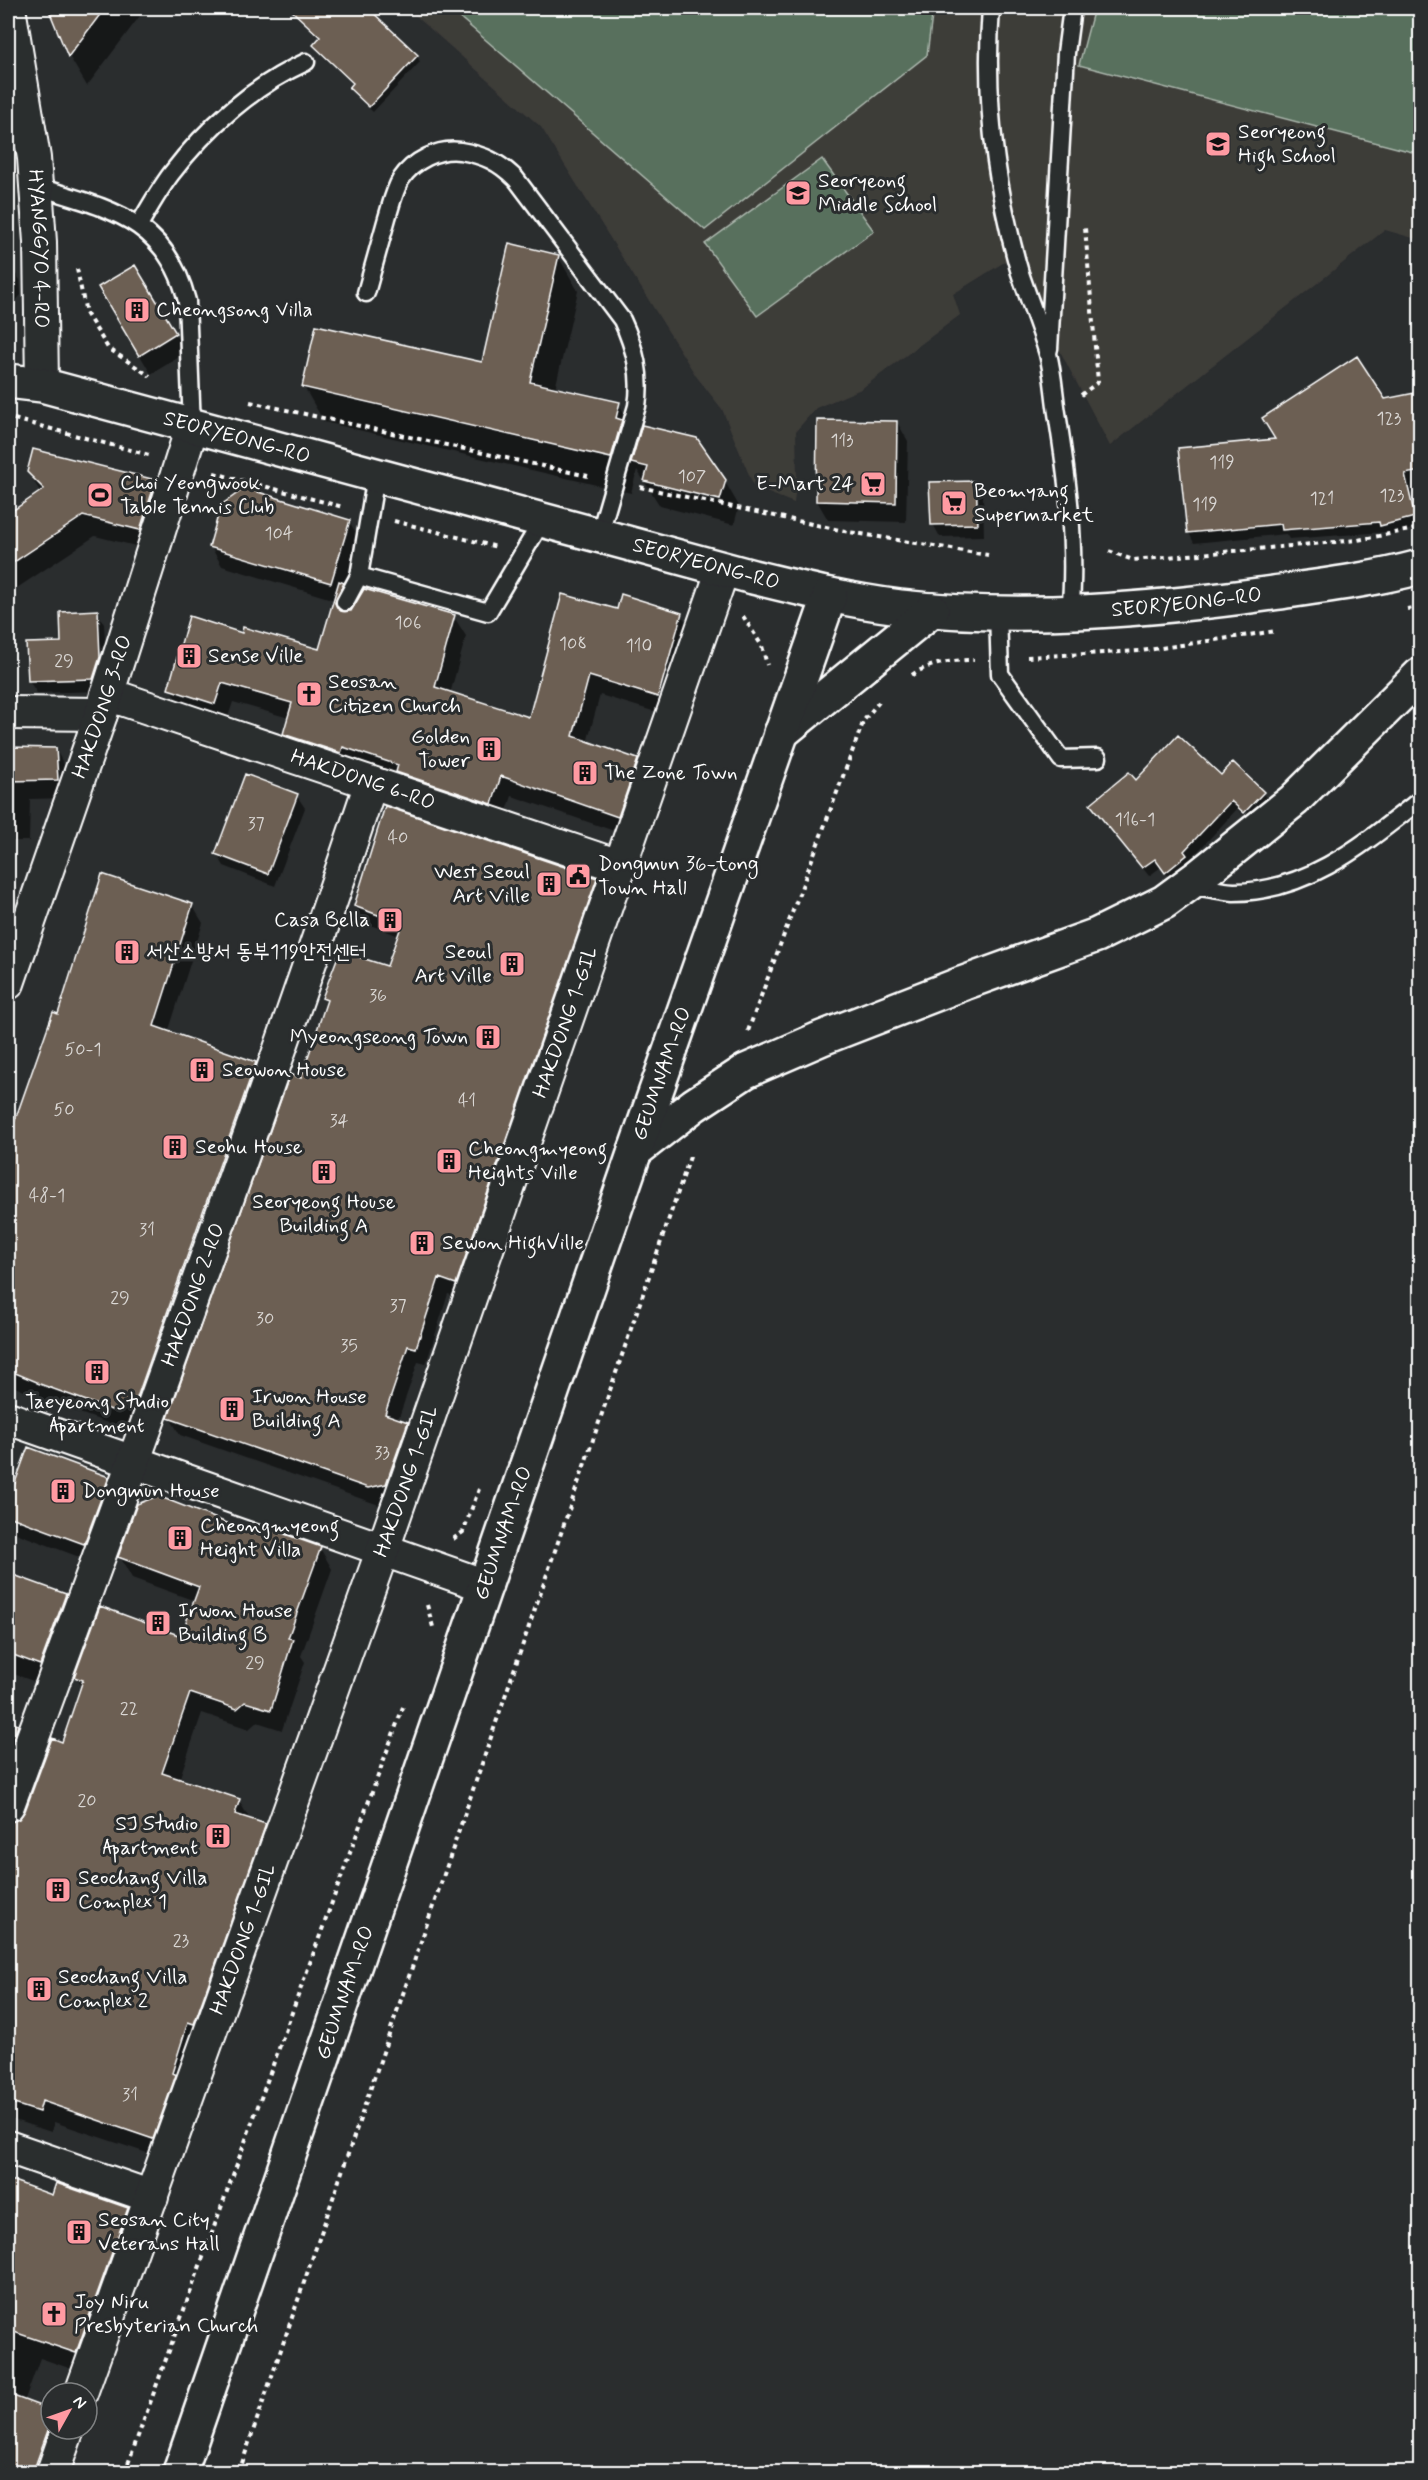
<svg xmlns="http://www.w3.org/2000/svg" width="1428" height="2480" font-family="Mynerve,'Poor Story',sans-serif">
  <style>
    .built { fill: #3e3c39 }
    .green { fill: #58705d; stroke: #acb8ae; stroke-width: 1.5 }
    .shadow { fill: #0007 }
    .building { fill: #6c5e52; stroke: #fff; stroke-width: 1.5 }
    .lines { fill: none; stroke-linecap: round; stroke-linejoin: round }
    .service-casing { stroke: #fff; stroke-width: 21 }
    .minor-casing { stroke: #fff; stroke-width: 36 }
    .tertiary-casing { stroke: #fff; stroke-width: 38 }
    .path { stroke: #fff; stroke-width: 4; stroke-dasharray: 4.5 4.5; stroke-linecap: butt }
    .service { stroke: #2a2d2e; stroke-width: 16 }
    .minor { stroke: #2a2d2e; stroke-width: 32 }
    .tertiary { stroke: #2a2d2e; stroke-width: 33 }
    .labels { text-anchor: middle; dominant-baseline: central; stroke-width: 6; stroke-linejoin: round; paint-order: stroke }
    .number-label { font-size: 18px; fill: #dad7d4 }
    .poi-label { font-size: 21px; fill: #fff; stroke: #2a2d2e; text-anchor: start }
    .street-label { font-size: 21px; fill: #fff; stroke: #2a2d2e }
  </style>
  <rect width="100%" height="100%" fill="#2a2d2e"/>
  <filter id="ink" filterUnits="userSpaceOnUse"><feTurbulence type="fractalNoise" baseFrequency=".0167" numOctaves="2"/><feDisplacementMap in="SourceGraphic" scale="12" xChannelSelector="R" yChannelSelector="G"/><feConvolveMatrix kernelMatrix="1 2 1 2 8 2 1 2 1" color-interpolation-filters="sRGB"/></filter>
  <g filter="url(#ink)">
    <!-- built -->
    <path class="built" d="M407,8H1420V240L1385,230L1110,446L1011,258L953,294L960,315L861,389L816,408L796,431L797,476L794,503L754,487L722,409L696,376L541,127Z"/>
    <!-- green -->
    <path class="green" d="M449,8H933L927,55L705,230Z
      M1094,8H1420V154L1079,65Z
      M822,159L874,231L757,316L705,244Z"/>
    <!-- shadow -->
    <path class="shadow" d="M50,8H146L87,86L69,56Z
      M288,8H366L417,56L420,62L373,112L354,94L351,88L354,85L318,51L314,45L321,38Z
      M558,256L578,291L555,389L619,404L640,440L724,480L739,506L734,525L660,506L637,470L631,493L324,422L304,387L483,364Z
      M8,263L20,280L21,295L8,310Z
      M135,267L186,353L151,374L100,288Z
      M1420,393V527L1387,535L1385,532L1289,539L1286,534L1194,543L1189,533L1277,440L1384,401Z
      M897,422L908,441L906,522L828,520L817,501Z
      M28,472L155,481L167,502L152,550L95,536L8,594V515L41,493Z
      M976,482L983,495L984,536L940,537L933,524Z
      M349,521L360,540L346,589L355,606L454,617L466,636L450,694L530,719L618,610L681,614L693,634L669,716L600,695L587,743L637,760L649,780L629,836L512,796L503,823L296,754L284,734L289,718L233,702L226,723L181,708L170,688L243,635L320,651L335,600L222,566L211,547Z
      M97,612L104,624L107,671L100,691L37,693L29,681L63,644Z
      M8,748L56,750L66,768L67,798L30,799L29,841H8Z
      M1221,777L1263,793L1268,802L1250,821L1237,809L1189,861L1191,865L1172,881L1161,867L1149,876L1092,804L1136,783Z
      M297,796L305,808L275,886L224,866L216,853Z
      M596,879L606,896L465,1300L448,1294L426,1364L418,1362L398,1420L407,1423L417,1440L396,1501L379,1505L180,1435L170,1418L302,1080L327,1005L324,998L388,967L399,936L365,923L355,906Z
      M192,905L203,923L168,1033L255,1063L266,1082L144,1427L130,1422L127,1430L49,1402L8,1384V1140L53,1014L59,1016Z
      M29,1448L108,1478L119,1497L95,1563L16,1533L8,1519V1506Z
      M259,1537L320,1548L332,1569L301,1656L305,1662L282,1730L257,1722L249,1729L202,1713L179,1780L239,1801L251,1821L265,1825L277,1846L165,2159L54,2122L51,2132L8,2118V1824L20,1820L63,1744L82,1687L76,1677L182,1638L195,1601L132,1578L120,1557Z
      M8,1575L65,1595L80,1620L55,1689L8,1672Z
      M8,1722L17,1726L29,1747L8,1807Z
      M8,2181L52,2197L127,2209L140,2231L89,2375L40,2358L24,2402L51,2412V2429H63L53,2472H8Z"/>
    <!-- building -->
    <path class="building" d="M48,8H105L68,57Z
      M289,8H368L418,55L369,107L349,88L353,83L313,45L320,37Z
      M509,243L559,255L530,382L620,402L616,418L622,420L611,458L302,387L316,325L482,362Z
      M135,265L176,333L139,356L98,287Z
      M1357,356L1385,399L1420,392V471L1405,474L1415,517L1380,526L1379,522L1282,530L1281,524L1187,533L1178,448L1275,439L1262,418Z
      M817,420L897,421L896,503L816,501Z
      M642,425L697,438L726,480L720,500L644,481L648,467L631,463Z
      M33,449L156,480L140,530L83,516L8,566V514L44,489L27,472Z
      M976,481L978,524L931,525L929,482Z
      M245,488L350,520L331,583L209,547L221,505Z
      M339,581L344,583L335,603L341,611H351L364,589L455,615L435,687L529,717L562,594L617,609L621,594L682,613L658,697L589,676L573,736L638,759L618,817L501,776L492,804L396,772L398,765L343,747L341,753L283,734L292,703L222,683L215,704L168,689L189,616L242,633L243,627L319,649Z
      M98,610L100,657L93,679L28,681L26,643L61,642L60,612Z
      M1178,735L1221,775L1233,762L1264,792L1244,813L1231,801L1184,851L1187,855L1165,873L1155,859L1142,868L1090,804L1129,772L1136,780Z
      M8,747L56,748L58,780L8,781Z
      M245,774L298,794L268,874L215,854Z
      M385,806L597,878L456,1284L439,1278L416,1348L408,1346L385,1414L408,1422L386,1484L368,1488L168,1418L290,1074L301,1078L327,1000L322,998L340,951L387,966L402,924L354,906Z
      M102,874L193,904L154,1026L256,1062L133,1409L120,1404L117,1412L37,1383V1382L8,1370V1140L53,1012L58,1014Z
      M28,1447L109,1477L84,1544L8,1516V1502Z
      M158,1496L258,1535L262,1526L321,1547L288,1638L293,1639L271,1710L245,1702L237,1709L190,1693L162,1773L240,1799L235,1814L266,1824L194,2024L188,2022L172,2073L176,2075L153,2139L42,2101L39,2112L8,2102V1822L19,1819L25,1811L52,1738L62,1742L83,1680L74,1677L100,1606L181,1636L199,1587L118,1557L137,1504Z
      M8,1573L66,1594L40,1665L8,1653Z
      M8,1721L18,1725L8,1754Z
      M8,2179L52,2195L56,2183L128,2208L76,2353L8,2330Z
      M8,2394L51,2410V2422L33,2472H8Z"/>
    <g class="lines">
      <!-- service casing -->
      <g class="service-casing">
        <path id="service" d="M991,8C984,97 995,186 1020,273C1029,300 1040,327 1048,354C1053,373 1054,394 1057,413C1067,476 1077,548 1070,612
          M36,186C108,209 166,218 187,301L192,427
          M139,225C149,208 159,190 171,174C206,128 253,86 306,62
          M366,293C373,268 380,243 387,218C391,205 394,191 401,179C413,161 438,148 460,151C484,155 499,162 516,179L622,320C635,348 642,375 637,406L599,536
          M1049,349L1066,53L1072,8
          M376,476L359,576L488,612L542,521
          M345,602L359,576
          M998,613L1000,674L1061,759L1098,758
          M1188,885C1203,887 1219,891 1234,892C1308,892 1365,843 1420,800"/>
      </g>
      <!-- minor casing -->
      <g class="minor-casing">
        <g id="minor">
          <path id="s1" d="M9,8L34,158L40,242L42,385"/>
          <path id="s2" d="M107,694L619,866"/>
          <path d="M8,713L101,714"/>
          <path id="s3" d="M8,983L101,714L192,427"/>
          <path d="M8,1418L486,1586"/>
          <path id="s4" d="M8,1805C133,1466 256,1126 371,783"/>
          <path d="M8,2147L152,2197"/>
          <path id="s5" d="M81,2393L383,1549L723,569"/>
          <path d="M53,2472L68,2429"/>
        </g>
      </g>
      <!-- tertiary casing -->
      <g class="tertiary-casing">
        <g id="tertiary">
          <path id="s6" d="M8,381L42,385L753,577C802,589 851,601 900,607C1023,621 1151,610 1273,593C1322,586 1372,580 1420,567"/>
          <path d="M781,733L932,610"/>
          <path d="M635,1151L694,1105L746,1071L822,1038L964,983L1097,935L1164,902L1198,877L1294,800L1420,675"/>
          <path id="s7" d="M180,2472L635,1151L830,595"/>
        </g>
      </g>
      <!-- path -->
      <path class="path" d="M77,269L86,313L108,348L150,376
        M1081,395L1098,382L1085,228
        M250,402L588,476
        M14,419L149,455
        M214,473L343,507
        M640,487L849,532L988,555
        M394,521L497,547
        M1109,551L1133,560L1358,540L1420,528
        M1407,609L1420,607
        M743,616L762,646L767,665
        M1027,657L1141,651L1276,631
        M912,675C929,663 954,660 974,660
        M748,1031L864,720L879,702
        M453,1539L463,1532L479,1489
        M427,1605L433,1627
        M125,2472L403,1707
        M239,2472L691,1154"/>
      <!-- service -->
      <use href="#service" class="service"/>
      <!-- minor -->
      <use href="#minor" class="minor"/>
      <!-- tertiary -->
      <use href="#tertiary" class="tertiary"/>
    </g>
  </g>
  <!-- icons -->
  <defs>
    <g id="school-square" transform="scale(1.35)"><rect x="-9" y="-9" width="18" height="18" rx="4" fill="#ff9aa2" stroke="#2a2d2e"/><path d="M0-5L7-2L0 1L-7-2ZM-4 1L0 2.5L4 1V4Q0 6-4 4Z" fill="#111"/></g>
    <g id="building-square" transform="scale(1.35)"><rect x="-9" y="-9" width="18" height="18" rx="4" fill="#ff9aa2" stroke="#2a2d2e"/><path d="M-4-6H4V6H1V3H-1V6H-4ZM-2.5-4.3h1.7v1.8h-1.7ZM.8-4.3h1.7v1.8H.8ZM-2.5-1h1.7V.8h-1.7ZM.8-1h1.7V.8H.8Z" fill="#111"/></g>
    <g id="supermarket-square" transform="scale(1.35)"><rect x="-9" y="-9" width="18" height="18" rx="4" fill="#ff9aa2" stroke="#2a2d2e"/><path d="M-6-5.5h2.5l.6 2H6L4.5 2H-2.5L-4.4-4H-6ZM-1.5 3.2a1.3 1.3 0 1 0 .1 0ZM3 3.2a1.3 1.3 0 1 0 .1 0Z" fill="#111"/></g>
    <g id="stadium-square" transform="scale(1.35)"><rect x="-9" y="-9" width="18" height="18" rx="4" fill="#ff9aa2" stroke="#2a2d2e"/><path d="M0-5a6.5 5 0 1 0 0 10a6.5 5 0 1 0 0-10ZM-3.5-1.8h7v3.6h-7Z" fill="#111"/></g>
    <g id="church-square" transform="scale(1.35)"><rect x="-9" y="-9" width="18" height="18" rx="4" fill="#ff9aa2" stroke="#2a2d2e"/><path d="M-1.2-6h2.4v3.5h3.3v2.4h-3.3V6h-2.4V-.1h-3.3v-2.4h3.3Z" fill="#111"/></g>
    <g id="civic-square" transform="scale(1.35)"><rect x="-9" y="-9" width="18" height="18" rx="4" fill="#ff9aa2" stroke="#2a2d2e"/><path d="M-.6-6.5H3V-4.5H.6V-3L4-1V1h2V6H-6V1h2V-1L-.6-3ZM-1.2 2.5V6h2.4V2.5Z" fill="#111"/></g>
  </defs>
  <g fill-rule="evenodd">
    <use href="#school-square" x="1218" y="144"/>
    <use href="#school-square" x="798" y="193"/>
    <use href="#building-square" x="137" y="310"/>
    <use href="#supermarket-square" x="873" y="484"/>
    <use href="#stadium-square" x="100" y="495"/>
    <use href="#supermarket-square" x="954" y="503"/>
    <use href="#building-square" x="189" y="656"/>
    <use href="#church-square" x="309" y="694"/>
    <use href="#building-square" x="489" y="749"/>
    <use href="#building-square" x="585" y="773"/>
    <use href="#civic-square" x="578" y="876"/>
    <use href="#building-square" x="549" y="884"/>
    <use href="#building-square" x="390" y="920"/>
    <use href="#building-square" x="127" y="952"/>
    <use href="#building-square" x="512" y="964"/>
    <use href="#building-square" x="488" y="1037"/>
    <use href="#building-square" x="202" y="1070"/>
    <use href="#building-square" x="175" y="1147"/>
    <use href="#building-square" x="449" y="1161"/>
    <use href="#building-square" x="324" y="1172"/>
    <use href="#building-square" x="422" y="1243"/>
    <use href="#building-square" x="97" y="1372"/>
    <use href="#building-square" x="232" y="1409"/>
    <use href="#building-square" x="63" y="1491"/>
    <use href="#building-square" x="180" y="1538"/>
    <use href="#building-square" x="158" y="1623"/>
    <use href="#building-square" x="218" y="1836"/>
    <use href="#building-square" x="58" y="1890"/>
    <use href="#building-square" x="39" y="1989"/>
    <use href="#building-square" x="79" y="2232"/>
    <use href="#church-square" x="54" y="2314"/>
  </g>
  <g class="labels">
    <!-- number labels -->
    <g class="number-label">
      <text x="1389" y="419">123</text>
      <text x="842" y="441">113</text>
      <text x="1222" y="463">119</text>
      <text x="692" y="477">107</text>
      <text x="1392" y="496">123</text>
      <text x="1322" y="499">121</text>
      <text x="1205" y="505">119</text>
      <text x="279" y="534">104</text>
      <text x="408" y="623">106</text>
      <text x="573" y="644">108</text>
      <text x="639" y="646">110</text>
      <text x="64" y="661">29</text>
      <text x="1135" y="820">116-1</text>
      <text x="256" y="824">37</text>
      <text x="398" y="838">40</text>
      <text x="378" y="996">36</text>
      <text x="83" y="1050">50-1</text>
      <text x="467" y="1101">41</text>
      <text x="64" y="1110">50</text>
      <text x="339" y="1121">34</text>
      <text x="47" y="1196">48-1</text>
      <text x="147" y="1230">31</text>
      <text x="120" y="1298">29</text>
      <text x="398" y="1306">37</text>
      <text x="265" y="1319">30</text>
      <text x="349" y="1346">35</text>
      <text x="382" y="1453">33</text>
      <text x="255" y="1663">29</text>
      <text x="129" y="1709">22</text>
      <text x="87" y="1801">20</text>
      <text x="181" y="1941">23</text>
      <text x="130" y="2095">31</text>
    </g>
    <!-- poi labels -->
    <g class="poi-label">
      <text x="1238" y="132">Seoryeong<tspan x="1238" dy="24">High School</tspan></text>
      <text x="818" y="181">Seoryeong<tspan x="818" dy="24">Middle School</tspan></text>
      <text x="156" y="310">Cheongsong Villa</text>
      <text x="120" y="483">Choi Yeongwook<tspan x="120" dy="24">Table Tennis Club</tspan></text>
      <text x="854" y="484" text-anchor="end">E-Mart 24</text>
      <text x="974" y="491">Beomyang<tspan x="974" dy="24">Supermarket</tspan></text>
      <text x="208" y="656">Sense Ville</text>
      <text x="328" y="682">Seosan<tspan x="328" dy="24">Citizen Church</tspan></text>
      <text x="470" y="737" text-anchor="end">Golden<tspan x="470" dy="24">Tower</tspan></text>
      <text x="604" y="773">The Zone Town</text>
      <text x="598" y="864">Dongmun 36-tong<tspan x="598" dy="24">Town Hall</tspan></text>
      <text x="530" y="872" text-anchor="end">West Seoul<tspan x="530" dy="24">Art Ville</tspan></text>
      <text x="370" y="920" text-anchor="end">Casa Bella</text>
      <text x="146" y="952">서산소방서 동부119안전센터</text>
      <text x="492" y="952" text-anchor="end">Seoul<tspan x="492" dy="24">Art Ville</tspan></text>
      <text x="468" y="1037" text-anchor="end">Myeongseong Town</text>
      <text x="222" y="1070">Seowon House</text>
      <text x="195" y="1147">Seohu House</text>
      <text x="468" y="1149">Cheongmyeong<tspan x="468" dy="24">Heights Ville</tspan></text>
      <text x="324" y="1202" text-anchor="middle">Seoryeong House<tspan x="324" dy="24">Building A</tspan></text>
      <text x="442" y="1243">Sewon HighVille</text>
      <text x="252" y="1397">Irwon House<tspan x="252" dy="24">Building A</tspan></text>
      <text x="97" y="1402" text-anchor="middle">Taeyeong Studio<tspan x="97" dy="24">Apartment</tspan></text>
      <text x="82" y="1491">Dongmun House</text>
      <text x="200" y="1526">Cheongmyeong<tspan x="200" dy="24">Height Villa</tspan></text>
      <text x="178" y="1611">Irwon House<tspan x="178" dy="24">Building B</tspan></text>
      <text x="198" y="1824" text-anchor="end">SJ Studio<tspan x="198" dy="24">Apartment</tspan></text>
      <text x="78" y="1878">Seochang Villa<tspan x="78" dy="24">Complex 1</tspan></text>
      <text x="58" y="1977">Seochang Villa<tspan x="58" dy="24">Complex 2</tspan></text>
      <text x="98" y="2220">Seosan City<tspan x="98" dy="24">Veterans Hall</tspan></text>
      <text x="74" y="2302">Joy Niru<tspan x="74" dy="24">Presbyterian Church</tspan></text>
    </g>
    <!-- street labels -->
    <g class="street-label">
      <text stroke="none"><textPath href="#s1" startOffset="243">HYANGGYO 4-RO</textPath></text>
      <text stroke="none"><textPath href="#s6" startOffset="236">SEORYEONG-RO</textPath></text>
      <text stroke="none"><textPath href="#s6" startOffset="722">SEORYEONG-RO</textPath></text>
      <text stroke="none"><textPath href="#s6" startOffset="1208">SEORYEONG-RO</textPath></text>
      <text stroke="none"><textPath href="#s3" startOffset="292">HAKDONG 3-RO</textPath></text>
      <text stroke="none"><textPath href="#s2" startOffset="270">HAKDONG 6-RO</textPath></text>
      <text stroke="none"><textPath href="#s5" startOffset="1454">HAKDONG 1-GIL</textPath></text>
      <text stroke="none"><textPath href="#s7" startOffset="1479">GEUMNAM-RO</textPath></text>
      <text stroke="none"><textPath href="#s4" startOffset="543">HAKDONG 2-RO</textPath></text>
      <text stroke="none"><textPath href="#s5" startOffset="968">HAKDONG 1-GIL</textPath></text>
      <text stroke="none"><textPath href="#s7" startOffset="993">GEUMNAM-RO</textPath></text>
      <text stroke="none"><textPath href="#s5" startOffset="482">HAKDONG 1-GIL</textPath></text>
      <text stroke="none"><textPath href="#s7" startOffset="507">GEUMNAM-RO</textPath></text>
    </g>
  </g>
  <!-- margin -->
  <rect width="1428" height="2480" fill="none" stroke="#2a2d2e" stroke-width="30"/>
  <rect x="15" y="15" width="1398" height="2450" fill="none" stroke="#fff" stroke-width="2" filter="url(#ink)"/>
  <!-- north arrow -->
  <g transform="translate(69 2411) rotate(50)"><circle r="28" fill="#2a2d2e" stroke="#7f8182" stroke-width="1.5"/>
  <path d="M0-4.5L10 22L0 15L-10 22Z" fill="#ff9aa2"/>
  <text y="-9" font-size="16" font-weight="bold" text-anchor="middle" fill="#ffffff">N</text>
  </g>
</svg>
